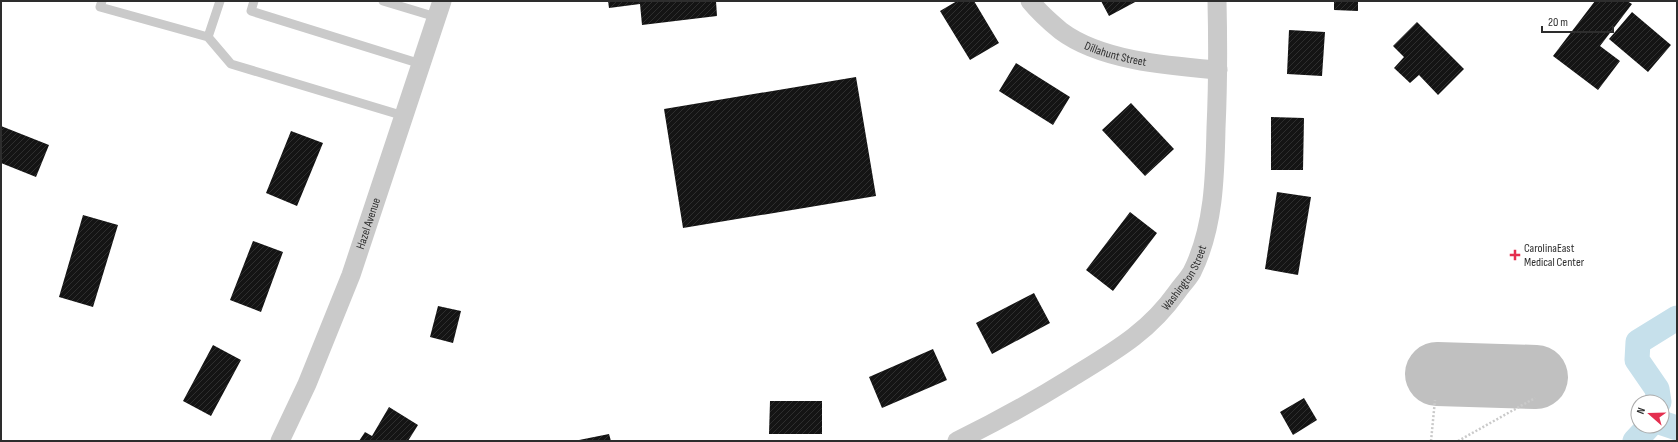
<svg xmlns="http://www.w3.org/2000/svg" width="1678" height="442" font-family="'Sofia Sans Condensed',sans-serif">
  <style>
    .lines { fill: none; stroke-linecap: round; stroke-linejoin: round }
    .canal { stroke: #c6e0eb; stroke-width: 25 }
    .taxiway { stroke: #c0c0c0; stroke-width: 64 }
    .building { fill: url(#building-hatch) }
    .path { stroke: #cacaca; stroke-width: 2.5; stroke-dasharray: 2 2; stroke-linecap: butt }
    .lane { stroke: #cacaca; stroke-width: 9 }
    .street { stroke: #cacaca; stroke-width: 19 }
    .poi-dot { fill: #e42f4f; stroke: #fff; stroke-width: 1.5 }
    .labels { text-anchor: middle; dominant-baseline: central; stroke-width: 4; stroke-linejoin: round; paint-order: stroke }
    .street-label { font-size: 12px; fill: #2d2d2d; stroke: #fff }
    .poi-label { font-size: 12px; fill: #2d2d2d; stroke: #fff; text-anchor: start }
  </style>
  <defs>
    <pattern id="building-hatch" width="6" height="6" patternUnits="userSpaceOnUse"><rect width="6" height="6" fill="#141414"/><path d="M-1 1l2-2M0 6l6-6M5 7l2-2" fill="none" stroke="#2e2e2e"/></pattern>
  </defs>
  <rect width="100%" height="100%" fill="#fff"/>
  <g class="lines">
    <!-- canal -->
    <path class="canal" d="M1659,402L1657,389L1637,360L1638,342L1677,318
      M1662,423L1677,428
      M1635,441L1649,426"/>
    <!-- taxiway -->
    <path class="taxiway" d="M1437,374L1536,377"/>
  </g>
  <!-- building -->
  <path class="building" d="M608,1H716L717,16L642,25L640,4L609,8Z
    M957,1H974L999,43L970,60L940,11Z
    M1101,1H1137L1109,16Z
    M1334,1H1358V11L1334,10Z
    M1595,1H1627L1632,4L1600,46L1620,61L1598,90L1553,56Z
    M1632,12L1671,45L1648,72L1609,39Z
    M1417,22L1464,69L1438,95L1419,75L1410,83L1394,68L1404,57L1393,46Z
    M1289,30L1325,32L1322,76L1287,74Z
    M1016,63L1070,97L1053,125L999,91Z
    M856,77L876,196L683,228L664,109Z
    M1131,103L1174,149L1145,176L1102,130Z
    M1271,117L1304,118L1303,170H1271Z
    M1,126L49,145L36,177L1,163Z
    M291,131L323,143L297,206L266,193Z
    M1277,192L1311,197L1298,275L1265,269Z
    M1130,212L1157,233L1113,291L1086,270Z
    M83,215L118,225L93,307L59,297Z
    M253,241L283,252L261,312L230,300Z
    M1034,293L1050,323L992,354L976,323Z
    M438,306L461,311L453,343L430,337Z
    M213,345L241,360L211,416L183,401Z
    M933,349L947,380L882,408L869,377Z
    M1304,398L1317,420L1293,435L1280,412Z
    M770,401H822V434H769Z
    M389,407L418,425L408,441H359L365,432L372,436Z
    M609,434L611,441H579V440Z"/>
  <g class="lines">
    <!-- path -->
    <path class="path" d="M1431,441L1435,400
      M1458,441L1535,398"/>
    <!-- lane -->
    <path class="lane" d="M102,1L100,7L208,37L231,64L404,116
      M254,1L251,11L421,64
      M383,1L436,17
      M208,37L220,1"/>
    <!-- street -->
    <g class="street">
      <path id="s1" d="M1030,1C1039,12 1050,22 1061,31C1101,61 1170,66 1218,70"/>
      <path id="s2" d="M280,441L307,384L351,275L442,1"/>
      <path id="s3" d="M957,441C996,422 1034,401 1071,378C1113,352 1148,333 1177,292C1182,285 1188,279 1192,272C1214,228 1215,176 1216,128C1218,85 1218,43 1217,1"/>
    </g>
  </g>
  <!-- markers -->
  <path class="poi-dot" d="M1513 249h4v4h4v4h-4v4h-4v-4h-4v-4h4z"/>
  <g class="labels">
    <!-- street labels -->
    <g class="street-label">
      <text stroke="none"><textPath href="#s1" startOffset="103">Dillahunt Street</textPath></text>
      <text stroke="none"><textPath href="#s2" startOffset="235">Hazel Avenue</textPath></text>
      <text stroke="none"><textPath href="#s3" startOffset="284">Washington Street</textPath></text>
    </g>
    <!-- poi labels -->
    <g class="poi-label">
      <text x="1524" y="248">CarolinaEast<tspan x="1524" dy="14">Medical Center</tspan></text>
    </g>
  </g>
  <!-- border -->
  <rect width="1678" height="442" fill="none" stroke="#2d2d2d" stroke-width="4"/>
  <!-- north arrow -->
  <g transform="translate(1650 414) rotate(290)"><circle r="19" fill="#ffffff" stroke="#ababab"/>
  <path d="M0-3L7 15L0 10L-7 15Z" fill="#e42f4f"/>
  <text y="-6" font-size="11" font-weight="bold" text-anchor="middle" fill="#2d2d2d">N</text>
  </g>
  <!-- scale -->
  <path d="M1542 26v6h71v-6" fill="none" stroke="#2d2d2d" stroke-width="2"/>
  <text x="1548" y="26" font-size="12" fill="#2d2d2d" stroke="#ffffff" stroke-width="3" paint-order="stroke">20 m</text>
</svg>
